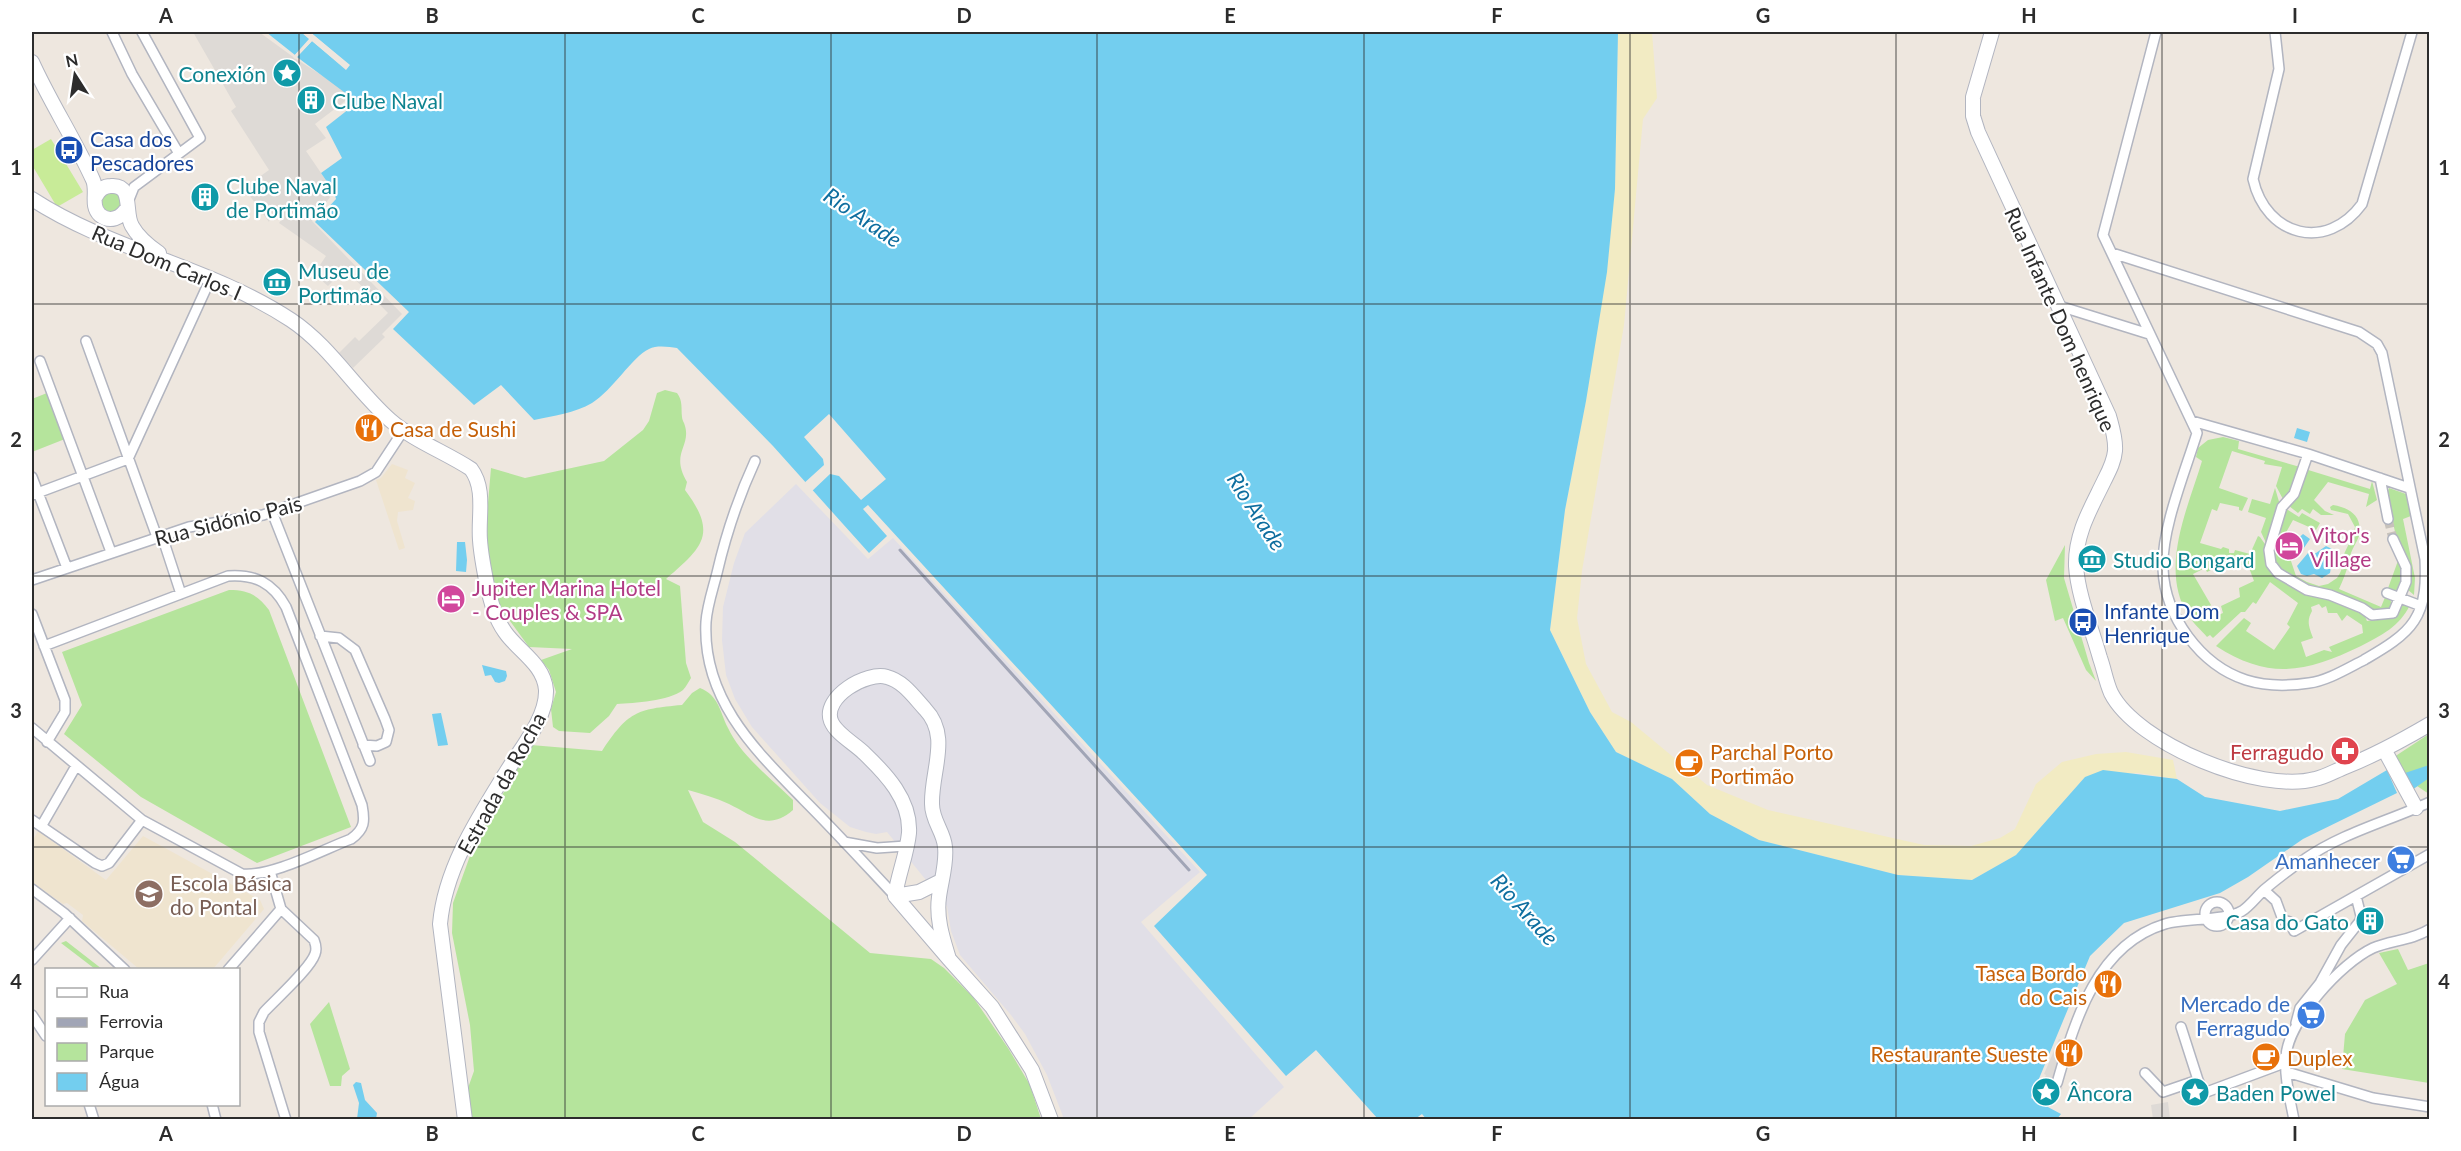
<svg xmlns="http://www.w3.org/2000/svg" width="2461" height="1151" font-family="Lato,sans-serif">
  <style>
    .industrial { fill: #e1dfe7 }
    .education { fill: #efe4cf }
    .green { fill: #b5e49c; fill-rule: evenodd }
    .sand { fill: #f2ebc3 }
    .pitch { fill: #c8eb98 }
    .plaza { fill: #dedad6 }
    .water { fill: #73ceef }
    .pier { fill: #eee7df }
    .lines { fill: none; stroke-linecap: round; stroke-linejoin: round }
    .street-tunnel { stroke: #c7c2bb; stroke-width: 9; stroke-dasharray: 9 4.5; stroke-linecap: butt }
    .street-casing { stroke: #b2b5c0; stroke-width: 12 }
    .secondary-casing { stroke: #b2b5c0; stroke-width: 16 }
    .street { stroke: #fff; stroke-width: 9 }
    .secondary { stroke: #fff; stroke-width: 14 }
    .rail { stroke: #a1a5b6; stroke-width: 3 }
    .grid { fill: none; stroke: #2c2c2c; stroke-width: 1.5; stroke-opacity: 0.55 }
    .labels { text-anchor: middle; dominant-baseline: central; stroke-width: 4.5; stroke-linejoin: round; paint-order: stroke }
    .culture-label { font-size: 21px; fill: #0d838f; stroke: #fff; text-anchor: start }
    .transit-label { font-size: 21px; fill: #164399; stroke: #fff; text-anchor: start }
    .street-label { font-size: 21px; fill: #2c2c2c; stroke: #fff }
    .food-label { font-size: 21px; fill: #c56008; stroke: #fff; text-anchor: start }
    .hotel-label { font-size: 21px; fill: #b23c85; stroke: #fff; text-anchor: start }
    .health-label { font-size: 21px; fill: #be3a42; stroke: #fff; text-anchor: end }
    .shop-label { font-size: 21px; fill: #366cbe; stroke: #fff; text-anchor: end }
    .education-label { font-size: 21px; fill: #785e54; stroke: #fff; text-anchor: start }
    .water-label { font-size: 22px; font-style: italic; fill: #0e6e9f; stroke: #fff }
    .neatline { fill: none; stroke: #2c2c2c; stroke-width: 2 }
    .grid-label { font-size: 20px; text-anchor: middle; font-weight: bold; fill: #2c2c2c }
  </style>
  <rect width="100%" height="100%" fill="#eee7df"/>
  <!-- industrial -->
  <path class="industrial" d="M796,484L868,559L893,538L1200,872L1141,922L1284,1087L1249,1119H1064L1047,1075L1025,1034L1011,1015L960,955L951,931L947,906L887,832L876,834L866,832L850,827L820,803L752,727L735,699L726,675L722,640L723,607L734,563L745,533Z"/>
  <!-- education -->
  <path class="education" d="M392,464L408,470L405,478L415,483L408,498L415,501L413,510L398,512L397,521L405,548L399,550L376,480L381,478Z
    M38,831L106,880L143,836L260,900L264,909L213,969H139L82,921L83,915L67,903L63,904L32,882V842Z"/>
  <!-- green -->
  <path class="green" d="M102 202a10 10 0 1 1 20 0a10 10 0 1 1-20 0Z
    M665,390L677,393C683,401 681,408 682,417C682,420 684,422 685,426C691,447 670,453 687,482L685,490C718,534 703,547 666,579L680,586L686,663L691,678C689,681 686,687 683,690C669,701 634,703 617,704L609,716L590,733L559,731L553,727L551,709L556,692L549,670L541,660L572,649L529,647L496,602L485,538L491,468L525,478L604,461L643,430L649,421L657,393Z
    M47,393L65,439L32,452V399Z
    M2223,437L2239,441L2238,449L2300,467L2292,494L2284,501L2276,486L2282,467L2264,464L2265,461L2232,451L2219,488L2248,498L2242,511L2239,510V507L2220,503L2217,511L2212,509L2200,543L2221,549L2223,547L2229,549V553H2234L2235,550L2250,554L2258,536L2260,537L2267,547L2269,567L2327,597L2363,612L2367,621L2395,617L2403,604L2410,605C2399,627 2382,635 2361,646C2307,672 2270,681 2216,646L2244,618L2251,623L2246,631L2274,650L2290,627L2287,624L2298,603L2270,582L2256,604L2253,602L2245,612H2241L2213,638L2210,635L2207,637C2201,630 2193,623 2188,615C2159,568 2188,508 2202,461L2196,457L2198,448L2208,440ZM2221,565H2248L2254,581L2239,588L2240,597L2221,606L2223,613L2214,617L2208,608L2211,605L2193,574L2205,568L2207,572ZM2319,604L2322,608L2326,606L2328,613H2337L2342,621L2347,615L2362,625L2363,633L2329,647L2332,652L2324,650L2306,657L2301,642L2313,638C2308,625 2307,620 2312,611L2311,607Z
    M2305,469L2370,489L2372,481L2377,500L2366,507L2369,494L2328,482L2314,500L2325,511L2334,515H2321L2313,509L2310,514L2302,509L2298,513L2289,506Z
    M2275,488L2280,505L2267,545L2261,532L2266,518L2248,512L2252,499L2270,504Z
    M2389,488L2406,494L2411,516L2403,519L2415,578L2414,595L2407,589L2387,494Z
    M2333,505C2350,508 2363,516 2359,536C2357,542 2353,547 2351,553C2347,569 2346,574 2339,589L2381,607L2386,595L2390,597L2392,607L2379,612L2332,593L2307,587L2274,565L2272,555L2285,508L2299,517L2302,513L2320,523L2316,530L2293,520L2279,545L2290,558L2296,576L2307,582L2319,586L2328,584L2337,578L2340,573L2344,563V554L2353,535L2355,527L2348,514L2331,510L2330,507Z
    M2065,545L2064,578L2089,663L2096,681L2086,670L2063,618L2055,621L2046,580Z
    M2399,558L2403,572L2401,590L2387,591Z
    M229,590C248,590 258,595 269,610L351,827L257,863L141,797L64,734L82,705L62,652Z
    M700,688C719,696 719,710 728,728C741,756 771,778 793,800V810C768,832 752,815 729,804C716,798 702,794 688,790L703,822L735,842L870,953L931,959L944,968L973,997L1008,1048L1030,1085L1041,1119H471L468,1088L474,1071L470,1025L452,933L453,903L475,842L531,745L602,751C628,712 636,709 682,705L692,693Z
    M2429,734V794L2417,786L2412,790L2394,757Z
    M66,941L102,969H95L61,943Z
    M2398,949L2408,970L2429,963V1083L2342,1069L2345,1034L2365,1000L2397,984L2379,953Z
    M329,1002L350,1069L342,1076L341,1086H330L310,1024Z"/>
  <!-- sand -->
  <path class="sand" d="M1618,32H1652L1657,98L1643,119L1624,325L1582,571L1577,618L1586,664L1612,712L1631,722L1707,785L1768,810L1924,845L1971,846L2000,838L2015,829L2036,784L2062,762L2096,754L2126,752L2173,760L2177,779L2138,773L2085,777L2016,855L1972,880L1898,875L1759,840L1710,814L1672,779L1616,752L1590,712L1550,630L1565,510L1586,401L1615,189Z"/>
  <!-- pitch -->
  <path class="pitch" d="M51,139L83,192L57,207L32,165V150Z"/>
  <!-- plaza -->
  <path class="plaza" d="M193,32H259L296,59L353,95L315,124L326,138L306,151L334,192L312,221L402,314L382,334L385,337L353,368L339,353L355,337L359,341L388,313L341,265L332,273L336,278L328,286L314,274L326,256L279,223L282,219L271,213L269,222L244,188L269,170L231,111L236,107Z
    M2205 914a12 12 0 1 1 24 0a12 12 0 1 1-24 0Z
    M2059,1039L2067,1042L2052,1081L2063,1088L2044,1104L2033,1098L2035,1092L2038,1093L2046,1075L2044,1074Z
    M2168,1102L2170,1119H2153L2151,1105Z"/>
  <!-- water -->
  <path class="water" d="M266,32H301L310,39L295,55Z
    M310,32H1618L1615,189L1607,272L1586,401L1565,510L1550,630L1590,712L1616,752L1672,779L1710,814L1759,840L1898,875L1972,880L2016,855L2085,777L2103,770L2177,779L2205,797L2280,811L2338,799L2387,770L2397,793L2303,839L2248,877L2220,893L2124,923L2090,956L2031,1098L2061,1114L2057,1119L1427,1120L1422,1114L1415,1119H1378L1316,1050L1286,1076L1154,926L1207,875L868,505L863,509L887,536L869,553L773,446L677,348C669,347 657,345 649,349C632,357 613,390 592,403C575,413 553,416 534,420L501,385L474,405L393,329L409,312L315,222L336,199L334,192L321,173L342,158L326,127L354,105L352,98L297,57L312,41L346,69L349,65Z
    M2297,428L2310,432L2307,442L2294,438Z
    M2303,534L2310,539L2297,558L2292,553L2293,543Z
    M457,542H465L467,560L466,572L456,571Z
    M2326,546L2334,550L2330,573L2322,578L2314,574L2307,576L2301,574L2297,566L2308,553H2316Z
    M482,665L506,671L507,676L505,681L499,683L495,682L491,675L485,676Z
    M441,713L448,745L438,746L432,714Z
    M2429,765V778L2412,790L2402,774Z
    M356,1082L361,1083L365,1100L377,1113L376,1119H357L359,1103L353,1085Z"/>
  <!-- pier -->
  <path class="pier" d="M301,32H306L345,65L307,32H310L350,65L346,70L312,41L295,59L293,57L309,39Z
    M829,414L886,479L861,500L839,476L830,474L810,493L802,485L824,465L823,459L804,437Z"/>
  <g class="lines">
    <!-- street-tunnel -->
    <path class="street-tunnel" d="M2388,519L2393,539"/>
    <!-- street casing -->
    <g class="street-casing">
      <path id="street" d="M112,32L132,74L178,152
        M2275,32L2279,69L2253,179C2266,237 2327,252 2362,204L2412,32
        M128,202L134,187L200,138L142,32
        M2112,253L2359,332L2377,344L2382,353L2425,559C2426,580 2426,603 2414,621C2403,638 2381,650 2364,660C2348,668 2327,681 2309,683C2289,686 2265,686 2246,680C2200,665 2165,616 2163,569C2161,530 2185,472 2197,433L2103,235L2156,32
        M2056,305L2149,334
        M86,341L157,537
        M40,361L111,552
        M2192,421L2308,454L2409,488
        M2308,454L2294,494L2282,507L2269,550L2271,564L2278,573L2307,590L2330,595L2362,608L2372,615L2393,613L2406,582V567L2393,539
        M755,461C738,498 726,534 717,573C713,589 707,606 706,622C702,699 755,750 804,800C835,831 865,864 895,896
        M32,477L67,568
        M2380,478L2388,519
        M32,495L128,459L210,280
        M272,512L370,761
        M162,536L181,594
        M32,580L189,527L263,515L360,481L376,472L403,431
        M2387,593L2421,606
        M32,614L65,700V712L47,742
        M320,636L339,638L355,650L385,719L389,730L386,742L377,746L363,745
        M32,728L142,820L242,874C272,877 322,850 351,839C365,829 365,821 362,805L286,607C273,583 255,574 228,576L44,646
        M32,820L95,863L102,866L109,863L142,820
        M42,825L76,766
        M844,842L877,848L906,846
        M270,871L281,909
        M32,889L64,913L125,970
        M2264,890L2276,901L2283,920L2290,922L2294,931L2430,854
        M2205 914a12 12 0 1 1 24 0a12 12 0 1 1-24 0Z
        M281,909L314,940C316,945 317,949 315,954C310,969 276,999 264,1012L259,1022V1032L286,1120
        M32,960L70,918
        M228,970L281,909
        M32,1015L46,1036
        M2296,1023L2300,1008L2320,983L2341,945L2360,921L2361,916L2356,896
        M2181,1027L2198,1080
        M2287,1072L2373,1098L2430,1107
        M2145,1073L2163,1092L2198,1080L2204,1093L2279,1065L2286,1055
        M2057,1083C2075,1021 2096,945 2165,924C2185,918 2225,921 2242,911C2250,906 2257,896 2265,889C2277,879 2291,868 2305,859C2342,833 2389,821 2430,802
        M89,1104L94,1120
        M212,1104L216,1120
        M2294,1120C2290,1099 2284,1076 2286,1056C2289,1020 2341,963 2373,948C2391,940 2411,941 2430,929"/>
    </g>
    <!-- secondary casing -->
    <g class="secondary-casing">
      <path id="secondary" d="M1992,32L1973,97V116L1978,132L2109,416C2112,427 2116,439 2115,451C2114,462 2109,471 2104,481C2091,508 2075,534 2076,566C2078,596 2092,629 2100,658C2104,669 2106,682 2111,693C2137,744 2260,794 2315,779C2325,777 2335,771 2345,767C2376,755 2401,741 2430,724
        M32,62C50,102 75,140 93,180C98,191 90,206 100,215C110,223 121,218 127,208
        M96,196C99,190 103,186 111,186C134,184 124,213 132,226C138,237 149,246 159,253
        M32,199C112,251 211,267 291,320C330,346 355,389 390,420C414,441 445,452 471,469C486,489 478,517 480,540C481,555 484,570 487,585C491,602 495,618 505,632C518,651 544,664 546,690C547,718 521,748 507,771C478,818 445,868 440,924L465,1120
        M2385,751L2416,808
        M895,896L919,892L941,881
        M949,959C943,939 936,919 939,897C941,881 947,863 945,847C944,832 932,821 932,804C931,771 951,736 925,709C914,697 903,681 887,677C867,671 822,697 831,721C836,734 854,743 864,753C886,774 911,800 909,833C907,854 898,875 895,896L949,959L992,1007L1032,1070L1051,1120"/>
    </g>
    <!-- street -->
    <use href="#street" class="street"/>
    <!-- secondary -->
    <use href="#secondary" class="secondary"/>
    <!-- rail -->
    <path class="rail" d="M900,550L1189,870"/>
  </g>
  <!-- grid -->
  <path class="grid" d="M299,32V1120M565,32V1120M831,32V1120M1097,32V1120M1364,32V1120M1630,32V1120M1896,32V1120M2162,32V1120M32,304H2430M32,576H2430M32,847H2430"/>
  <!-- icons -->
  <defs>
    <g id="sight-disc" transform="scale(1.5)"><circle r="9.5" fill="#0f9aa8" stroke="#fff"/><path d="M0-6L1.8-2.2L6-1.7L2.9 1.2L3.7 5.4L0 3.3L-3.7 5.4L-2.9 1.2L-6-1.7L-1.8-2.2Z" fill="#fff"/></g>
    <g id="building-disc" transform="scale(1.5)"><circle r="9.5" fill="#0f9aa8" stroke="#fff"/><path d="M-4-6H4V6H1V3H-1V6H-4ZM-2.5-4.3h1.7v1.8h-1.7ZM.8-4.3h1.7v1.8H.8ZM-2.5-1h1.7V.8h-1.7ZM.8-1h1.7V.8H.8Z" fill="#fff"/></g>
    <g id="bus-disc" transform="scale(1.5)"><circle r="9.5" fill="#1a4fb4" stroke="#fff"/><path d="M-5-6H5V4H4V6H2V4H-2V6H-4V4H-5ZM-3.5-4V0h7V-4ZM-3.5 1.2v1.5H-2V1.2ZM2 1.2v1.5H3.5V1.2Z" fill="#fff"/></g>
    <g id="museum-disc" transform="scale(1.5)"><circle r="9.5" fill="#0f9aa8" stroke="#fff"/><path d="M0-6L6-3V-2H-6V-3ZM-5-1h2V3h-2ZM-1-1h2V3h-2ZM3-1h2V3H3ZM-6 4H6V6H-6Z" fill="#fff"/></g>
    <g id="restaurant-disc" transform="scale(1.5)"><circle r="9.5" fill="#e8710a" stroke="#fff"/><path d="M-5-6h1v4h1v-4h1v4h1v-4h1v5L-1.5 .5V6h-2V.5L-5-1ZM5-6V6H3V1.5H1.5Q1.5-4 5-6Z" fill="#fff"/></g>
    <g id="hotel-disc" transform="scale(1.5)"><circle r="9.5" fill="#d1479c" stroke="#fff"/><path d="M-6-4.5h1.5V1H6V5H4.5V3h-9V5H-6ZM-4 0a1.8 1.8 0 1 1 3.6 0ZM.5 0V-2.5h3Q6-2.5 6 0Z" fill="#fff"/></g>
    <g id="pharmacy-disc" transform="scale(1.5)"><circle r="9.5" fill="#e0444e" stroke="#fff"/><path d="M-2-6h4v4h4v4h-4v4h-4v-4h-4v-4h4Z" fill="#fff"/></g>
    <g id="cafe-disc" transform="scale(1.5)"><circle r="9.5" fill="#e8710a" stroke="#fff"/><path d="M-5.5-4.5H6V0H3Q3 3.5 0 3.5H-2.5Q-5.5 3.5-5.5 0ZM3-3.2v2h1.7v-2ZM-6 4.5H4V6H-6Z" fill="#fff"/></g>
    <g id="supermarket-disc" transform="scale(1.5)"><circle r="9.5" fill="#3f7fe0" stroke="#fff"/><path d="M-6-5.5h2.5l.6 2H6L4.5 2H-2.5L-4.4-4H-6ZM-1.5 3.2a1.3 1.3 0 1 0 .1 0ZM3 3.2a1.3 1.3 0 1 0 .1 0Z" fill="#fff"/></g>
    <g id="school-disc" transform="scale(1.5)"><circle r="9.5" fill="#8d6e63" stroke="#fff"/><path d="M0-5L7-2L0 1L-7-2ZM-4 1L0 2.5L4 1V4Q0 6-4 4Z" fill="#fff"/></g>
  </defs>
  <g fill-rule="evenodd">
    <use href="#sight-disc" x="287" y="73"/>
    <use href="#building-disc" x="311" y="100"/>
    <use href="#bus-disc" x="69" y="150"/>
    <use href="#building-disc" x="205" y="197"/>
    <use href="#museum-disc" x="277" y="282"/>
    <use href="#restaurant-disc" x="369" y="428"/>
    <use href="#hotel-disc" x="2289" y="546"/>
    <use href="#museum-disc" x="2092" y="559"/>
    <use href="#hotel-disc" x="451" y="599"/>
    <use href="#bus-disc" x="2083" y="622"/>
    <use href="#pharmacy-disc" x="2345" y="751"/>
    <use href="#cafe-disc" x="1689" y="763"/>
    <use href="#supermarket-disc" x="2401" y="860"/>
    <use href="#school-disc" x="149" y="894"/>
    <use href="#building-disc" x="2370" y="921"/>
    <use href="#restaurant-disc" x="2108" y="984"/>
    <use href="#supermarket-disc" x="2311" y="1015"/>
    <use href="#restaurant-disc" x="2069" y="1053"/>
    <use href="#cafe-disc" x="2266" y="1057"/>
    <use href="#sight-disc" x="2046" y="1092"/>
    <use href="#sight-disc" x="2195" y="1092"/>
  </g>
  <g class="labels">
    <!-- culture labels -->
    <g class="culture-label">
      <text x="266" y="73" text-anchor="end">Conexión</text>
      <text x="332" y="100">Clube Naval</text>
      <text x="226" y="185">Clube Naval<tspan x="226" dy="24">de Portimão</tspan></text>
      <text x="298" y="270">Museu de<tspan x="298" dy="24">Portimão</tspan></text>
      <text x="2113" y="559">Studio Bongard</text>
      <text x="2349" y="921" text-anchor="end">Casa do Gato</text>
      <text x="2067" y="1092">Âncora</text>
      <text x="2216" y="1092">Baden Powel</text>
    </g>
    <!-- transit labels -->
    <g class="transit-label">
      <text x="90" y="138">Casa dos<tspan x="90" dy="24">Pescadores</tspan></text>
      <text x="2104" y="610">Infante Dom<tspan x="2104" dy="24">Henrique</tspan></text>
    </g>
    <!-- street labels -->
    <g class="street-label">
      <text transform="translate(167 262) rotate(23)">Rua Dom Carlos I</text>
      <text transform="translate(2061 319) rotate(66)">Rua Infante Dom henrique</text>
      <text transform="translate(228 520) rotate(-14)">Rua Sidónio Pais</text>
      <text transform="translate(501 783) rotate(-61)">Estrada da Rocha</text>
    </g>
    <!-- food labels -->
    <g class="food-label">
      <text x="390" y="428">Casa de Sushi</text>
      <text x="1710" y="751">Parchal Porto<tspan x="1710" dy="24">Portimão</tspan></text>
      <text x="2087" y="972" text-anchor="end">Tasca Bordo<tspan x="2087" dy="24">do Cais</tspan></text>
      <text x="2048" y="1053" text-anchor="end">Restaurante Sueste</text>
      <text x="2287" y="1057">Duplex</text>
    </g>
    <!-- hotel labels -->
    <g class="hotel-label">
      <text x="2310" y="534">Vitor's<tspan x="2310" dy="24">Village</tspan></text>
      <text x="472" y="587">Jupiter Marina Hotel<tspan x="472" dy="24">- Couples &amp; SPA</tspan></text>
    </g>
    <!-- health labels -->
    <g class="health-label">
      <text x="2324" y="751">Ferragudo</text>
    </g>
    <!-- shop labels -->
    <g class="shop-label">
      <text x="2380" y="860">Amanhecer</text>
      <text x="2290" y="1003">Mercado de<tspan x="2290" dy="24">Ferragudo</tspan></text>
    </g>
    <!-- education labels -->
    <g class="education-label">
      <text x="170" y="882">Escola Básica<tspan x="170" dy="24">do Pontal</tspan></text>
    </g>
    <!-- water labels -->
    <g class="water-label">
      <text transform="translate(863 217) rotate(34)">Rio Arade</text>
      <text transform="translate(1257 511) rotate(57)">Rio Arade</text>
      <text transform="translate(1525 909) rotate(48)">Rio Arade</text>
    </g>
  </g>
  <!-- border -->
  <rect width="2461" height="1151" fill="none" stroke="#ffffff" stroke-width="66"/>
  <!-- legend -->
  <rect x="45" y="968" width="195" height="138" fill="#ffffff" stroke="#ababab" stroke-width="1.5"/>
  <rect x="57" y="988" width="30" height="9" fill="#ffffff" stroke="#ababab" stroke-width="1.5"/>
  <text x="99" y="998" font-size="18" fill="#2c2c2c">Rua</text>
  <rect x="57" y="1018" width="30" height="9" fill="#a1a5b6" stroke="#ababab" stroke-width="1.5"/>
  <text x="99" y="1028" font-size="18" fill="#2c2c2c">Ferrovia</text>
  <rect x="57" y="1043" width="30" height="18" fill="#b5e49c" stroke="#ababab" stroke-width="1.5"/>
  <text x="99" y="1058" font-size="18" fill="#2c2c2c">Parque</text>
  <rect x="57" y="1073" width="30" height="18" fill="#73ceef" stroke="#ababab" stroke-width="1.5"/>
  <text x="99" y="1088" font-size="18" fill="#2c2c2c">Água</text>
  <!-- north arrow -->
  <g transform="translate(75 75) rotate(348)" stroke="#ffffff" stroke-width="4.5" paint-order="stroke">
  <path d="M0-4.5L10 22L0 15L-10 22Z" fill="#2c2c2c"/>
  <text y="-9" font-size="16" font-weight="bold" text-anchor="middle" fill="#2c2c2c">N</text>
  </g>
  <rect x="33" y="33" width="2395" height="1085" class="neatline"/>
  <g class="grid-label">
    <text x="166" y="23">A</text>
    <text x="432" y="23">B</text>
    <text x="698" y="23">C</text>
    <text x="964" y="23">D</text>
    <text x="1230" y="23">E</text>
    <text x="1497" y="23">F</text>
    <text x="1763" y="23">G</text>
    <text x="2029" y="23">H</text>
    <text x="2295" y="23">I</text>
    <text x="16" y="175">1</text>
    <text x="2444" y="175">1</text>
    <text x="16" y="447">2</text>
    <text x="2444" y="447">2</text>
    <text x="16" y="718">3</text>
    <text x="2444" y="718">3</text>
    <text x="16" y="989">4</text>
    <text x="2444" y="989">4</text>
    <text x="166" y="1141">A</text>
    <text x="432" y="1141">B</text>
    <text x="698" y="1141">C</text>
    <text x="964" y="1141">D</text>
    <text x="1230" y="1141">E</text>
    <text x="1497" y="1141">F</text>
    <text x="1763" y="1141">G</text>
    <text x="2029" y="1141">H</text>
    <text x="2295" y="1141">I</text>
  </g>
</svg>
